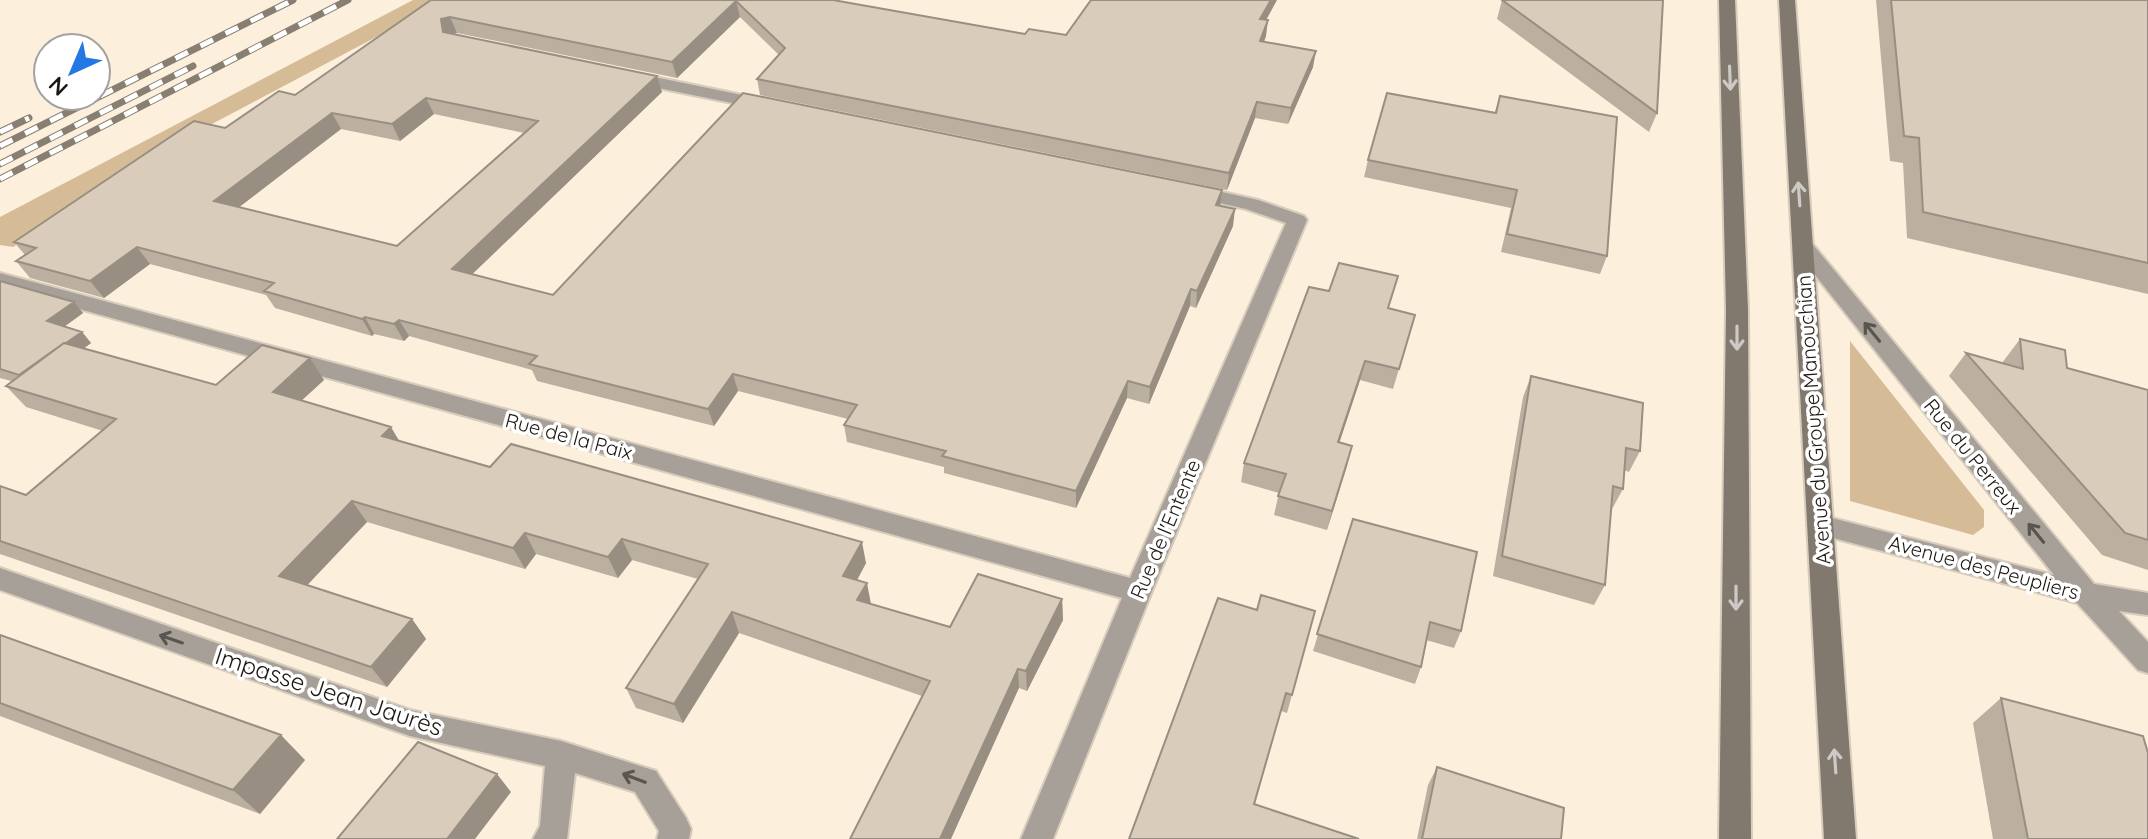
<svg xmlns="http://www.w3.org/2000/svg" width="2148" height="839" font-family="Quicksand,sans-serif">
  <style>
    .green { fill: #d6bc96 }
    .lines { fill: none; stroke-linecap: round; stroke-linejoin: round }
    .street-casing { stroke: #d8ccbc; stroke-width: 4 }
    .secondary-casing { stroke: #d8ccbc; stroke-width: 4 }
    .street { fill: #a6a098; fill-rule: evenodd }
    .secondary { fill: #81796e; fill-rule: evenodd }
    .rail-casing { stroke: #887f72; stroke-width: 7 }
    .rail { stroke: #fff; stroke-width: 5; stroke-dasharray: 14; stroke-linecap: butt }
    .wall { fill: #bbafa0; fill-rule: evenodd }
    .shaded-wall { fill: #988f82 }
    .building { fill: #d9ccba; stroke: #988f82; stroke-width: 2; fill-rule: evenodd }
    .oneway { stroke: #cdc9c5 }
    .oneway2 { stroke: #5a554e }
    .labels { text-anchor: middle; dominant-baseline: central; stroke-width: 7; stroke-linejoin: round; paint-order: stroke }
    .street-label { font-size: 20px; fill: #1c1711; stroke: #fff }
    .near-street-label { font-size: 24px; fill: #1c1711; stroke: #fff }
  </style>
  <rect width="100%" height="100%" fill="#fcefdc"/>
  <!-- green -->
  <path class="green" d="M413,0H446L193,134L13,247L0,245V217Z
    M1850,341L1984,510V527L1973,535L1850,501Z"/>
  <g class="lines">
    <!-- street casing -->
    <g class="street-casing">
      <path id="street" d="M630,72L767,100L776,105L767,110L624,81L621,77Z
        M1191,185L1258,200L1304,216L1307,220L1152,591L1053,839H1021L1122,598L0,287V273L1130,578L1286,223L1246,209L1184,195L1181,191L1184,187Z
        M1803,239L1810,241L2094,584L2148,593V615L2119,611L2148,642V673L2138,670L2077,603L1811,532L1807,525L1811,518L1820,515L2054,575L1796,251L1793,246L1796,241Z
        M0,568L410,710L561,741L656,771L686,818L691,829L689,839H657L659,831L635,792L575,773L567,839H533L540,826L545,766L410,736L0,590Z"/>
    </g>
    <!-- secondary casing -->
    <g class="secondary-casing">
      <path id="secondary" d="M1719,0H1735L1748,310L1751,839H1719L1726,310Z
        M1779,0H1795L1856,839H1824Z"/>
    </g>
    <!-- street -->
    <use href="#street" class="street"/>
    <!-- secondary -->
    <use href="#secondary" class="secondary"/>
    <!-- rail casing -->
    <g class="rail-casing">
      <path id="rail" d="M0,132L29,118
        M0,146L293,0
        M0,164L193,66
        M0,179L348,0"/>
    </g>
    <!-- rail -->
    <use href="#rail" class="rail"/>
  </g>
  <!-- wall -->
  <path class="wall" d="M431,0L838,1L1025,34L1066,35L1266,20V36L1264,42L1313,67L1288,124L1255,118L1227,190L760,95L757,79L779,55L740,17L677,78L457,33L452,34L662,92L472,274L553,295L1222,190L1220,206L1233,226L1196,308L1190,306L1149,404L1127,398L1076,508L944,473V467L847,442L844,425L848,419L738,391L714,426L537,381L532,370L409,336L404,341L374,334L372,336L275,308L266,295L150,264L104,298L30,278L16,261L25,255L14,242L225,128L295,95ZM434,114L524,133L397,246L239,207L341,129L400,141Z
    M1502,0H1663L1657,113L1649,132L1497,19Z
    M1876,0H2148V294L1907,238L1903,163L1890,161Z
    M1500,96L1607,256L1600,274L1501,252L1511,208L1364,177L1368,160L1495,112Z
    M0,281L74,302L83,313L65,326L82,332L91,343L84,348L216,385L324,380L302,400L399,440L490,467L866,563L857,580L871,604L950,627L1062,599L1063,620L1027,691L1019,688L922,696L739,633L683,723L636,708L626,688L698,579L632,560L618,578L536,554L525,569L367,522L307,585L412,619L426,639L387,687L0,554V486L26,495L103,431L26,407L6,386L11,381L0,378Z
    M1389,308L1415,315L1393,389L1360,380L1339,443L1352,446L1327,530L1274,515L1279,493L1241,482L1244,463Z
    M2020,339L2067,368L2148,390V570L2102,555L1949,376L1966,353L2002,363Z
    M1531,376L1640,451L1629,472L1624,470L1623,489L1612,509H1611L1605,585L1594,605L1493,576L1523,397Z
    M1353,519L1461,631L1454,648L1426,640L1421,667L1415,684L1313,651Z
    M1257,610L1315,611L1287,713L1281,711L1255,804L1129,839Z
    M0,635L305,760L260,814L0,716Z
    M2001,698L2148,839H1993L1973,723Z
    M1437,767L1561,839H1417L1428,785Z"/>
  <!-- shaded-wall -->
  <path class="shaded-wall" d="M1271,0H1277L1258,35L1260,19Z
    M736,1L740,17L677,78L672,62Z
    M450,17L457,33L448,35L443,32L441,19Z
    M1268,20L1266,36L1258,57L1260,41Z
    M1316,51L1313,67L1288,124L1291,108Z
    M657,76L662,92L460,286L452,269Z
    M426,98L434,114L400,141L392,124Z
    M1257,102L1255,118L1227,190L1229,173Z
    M332,113L341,129L225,218L214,201Z
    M1222,190L1220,207L1216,205Z
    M1235,209L1233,226L1196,308L1197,291Z
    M137,247L150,264L104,298L90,281Z
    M1191,289L1190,306L1149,404L1150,387Z
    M74,302L83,313L57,332L47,321Z
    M365,317L374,334L372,336L362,319Z
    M399,320L409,336L404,341L394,324Z
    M82,332L91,343L32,388L22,376Z
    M310,358L324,380L288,413L273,392Z
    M1365,361L1360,380L1333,462L1338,442Z
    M733,374L738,391L714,426L708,409Z
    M1128,381L1127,398L1076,508V491Z
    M391,427L404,449L382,436Z
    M1352,446L1347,466L1327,530L1332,511Z
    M352,501L367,522L296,597L279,576Z
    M525,533L536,554L525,569L513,548Z
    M622,539L632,560L618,578L608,557Z
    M862,542L866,563L848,597L843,576Z
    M867,583L871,604L861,621L857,600Z
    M1062,599L1063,620L1027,691L1026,671Z
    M732,612L739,633L683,723L674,704Z
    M412,619L426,639L387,687L371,667Z
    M1018,669L1019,688L951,839H940Z
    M281,735L305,760L260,814L233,790Z
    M497,774L511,792L475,839H447Z"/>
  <!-- building -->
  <path class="building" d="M431,0H833L1025,34L1029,29L1066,35L1091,0H1271L1260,19L1268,20L1260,41L1316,51L1291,108L1257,102L1229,173L757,79L785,48L736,1L672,62L450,17L441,19L443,32L657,76L452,269L553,295L743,93L1222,190L1216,205L1235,209L1197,291L1191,289L1150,387L1128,381L1076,491L942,456L946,451L844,425L857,405L733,374L708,409L529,364L537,356L399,320L394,324L365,317L362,319L264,291L274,283L137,247L90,281L16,261L36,248L14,242L194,121L225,128L279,91L295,95ZM426,98L538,121L397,246L214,201L332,113L392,124Z
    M1503,0H1663L1657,113L1502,0Z
    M1891,0H2148V263L1923,212L1919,138L1904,136Z
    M1387,93L1496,113L1500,96L1617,117L1607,256L1507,234L1517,190L1368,160Z
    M1339,263L1398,276L1388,308L1415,315L1399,369L1365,361L1338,442L1352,446L1332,511L1278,496L1286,474L1244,463L1309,287L1329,291Z
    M0,281L74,302L47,321L82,332L66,343H64L19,375L0,369Z
    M2020,339L2065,350L2067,368L2148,390V540L2125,533L1966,353L2023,369Z
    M64,343L216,385L262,345L310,358L273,392L391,427L382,436L490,467L511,444L862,542L843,576L867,583L857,600L950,627L978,574L1062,599L1026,671L1018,669L940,839H850L930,681L732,612L674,704L626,688L708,564L622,539L608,557L525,533L513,548L352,501L279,576L412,619L371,667L0,541V486L26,495L116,419L6,386Z
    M1531,376L1643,403L1640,451L1626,448L1623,489L1613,486L1605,585L1502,556Z
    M1353,519L1477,552L1461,631L1430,622L1421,667L1317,634Z
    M1261,595L1315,611L1292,695L1286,693L1254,804L1359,839H1129L1218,598L1257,610Z
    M0,635L281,735L233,790L0,703Z
    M2001,698L2143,736L2148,753V839H2028Z
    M418,742L497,774L447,839H337Z
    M1437,767L1564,808L1561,839H1422Z"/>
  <!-- one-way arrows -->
  <defs><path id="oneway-shaft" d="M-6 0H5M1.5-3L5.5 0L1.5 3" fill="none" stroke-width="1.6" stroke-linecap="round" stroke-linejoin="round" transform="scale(2)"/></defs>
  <g class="oneway">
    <use href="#oneway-shaft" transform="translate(1730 78) rotate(88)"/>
    <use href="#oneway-shaft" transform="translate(1799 194) rotate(-94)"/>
    <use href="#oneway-shaft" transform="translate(1737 338) rotate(90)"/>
    <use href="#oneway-shaft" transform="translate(1736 598) rotate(90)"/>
    <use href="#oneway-shaft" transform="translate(1835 761) rotate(-94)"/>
  </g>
  <g class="oneway2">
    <use href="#oneway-shaft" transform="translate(1872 332) rotate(-129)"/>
    <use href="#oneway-shaft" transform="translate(2036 533) rotate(-129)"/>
    <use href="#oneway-shaft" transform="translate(171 639) rotate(-161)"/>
    <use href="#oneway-shaft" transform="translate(634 778) rotate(-159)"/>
  </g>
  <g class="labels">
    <!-- street labels -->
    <g class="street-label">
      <text transform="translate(1813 420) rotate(-94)">Avenue du Groupe Manouchian</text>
      <text transform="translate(569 436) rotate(15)">Rue de la Paix</text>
      <text transform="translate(1973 456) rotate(51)">Rue du Perreux</text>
      <text transform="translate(1165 529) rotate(-67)">Rue de l'Entente</text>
      <text transform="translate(1984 567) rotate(15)">Avenue des Peupliers</text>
    </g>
    <!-- near-street labels -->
    <g class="near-street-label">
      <text transform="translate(329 691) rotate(18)">Impasse Jean Jaurès</text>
    </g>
  </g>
  <!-- north arrow -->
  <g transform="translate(72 72) rotate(224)"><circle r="38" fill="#ffffff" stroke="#a4a2a0" stroke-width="2"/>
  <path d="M0-6L14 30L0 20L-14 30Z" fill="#2378e3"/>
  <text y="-12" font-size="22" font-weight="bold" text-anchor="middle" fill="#1c1711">N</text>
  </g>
</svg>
